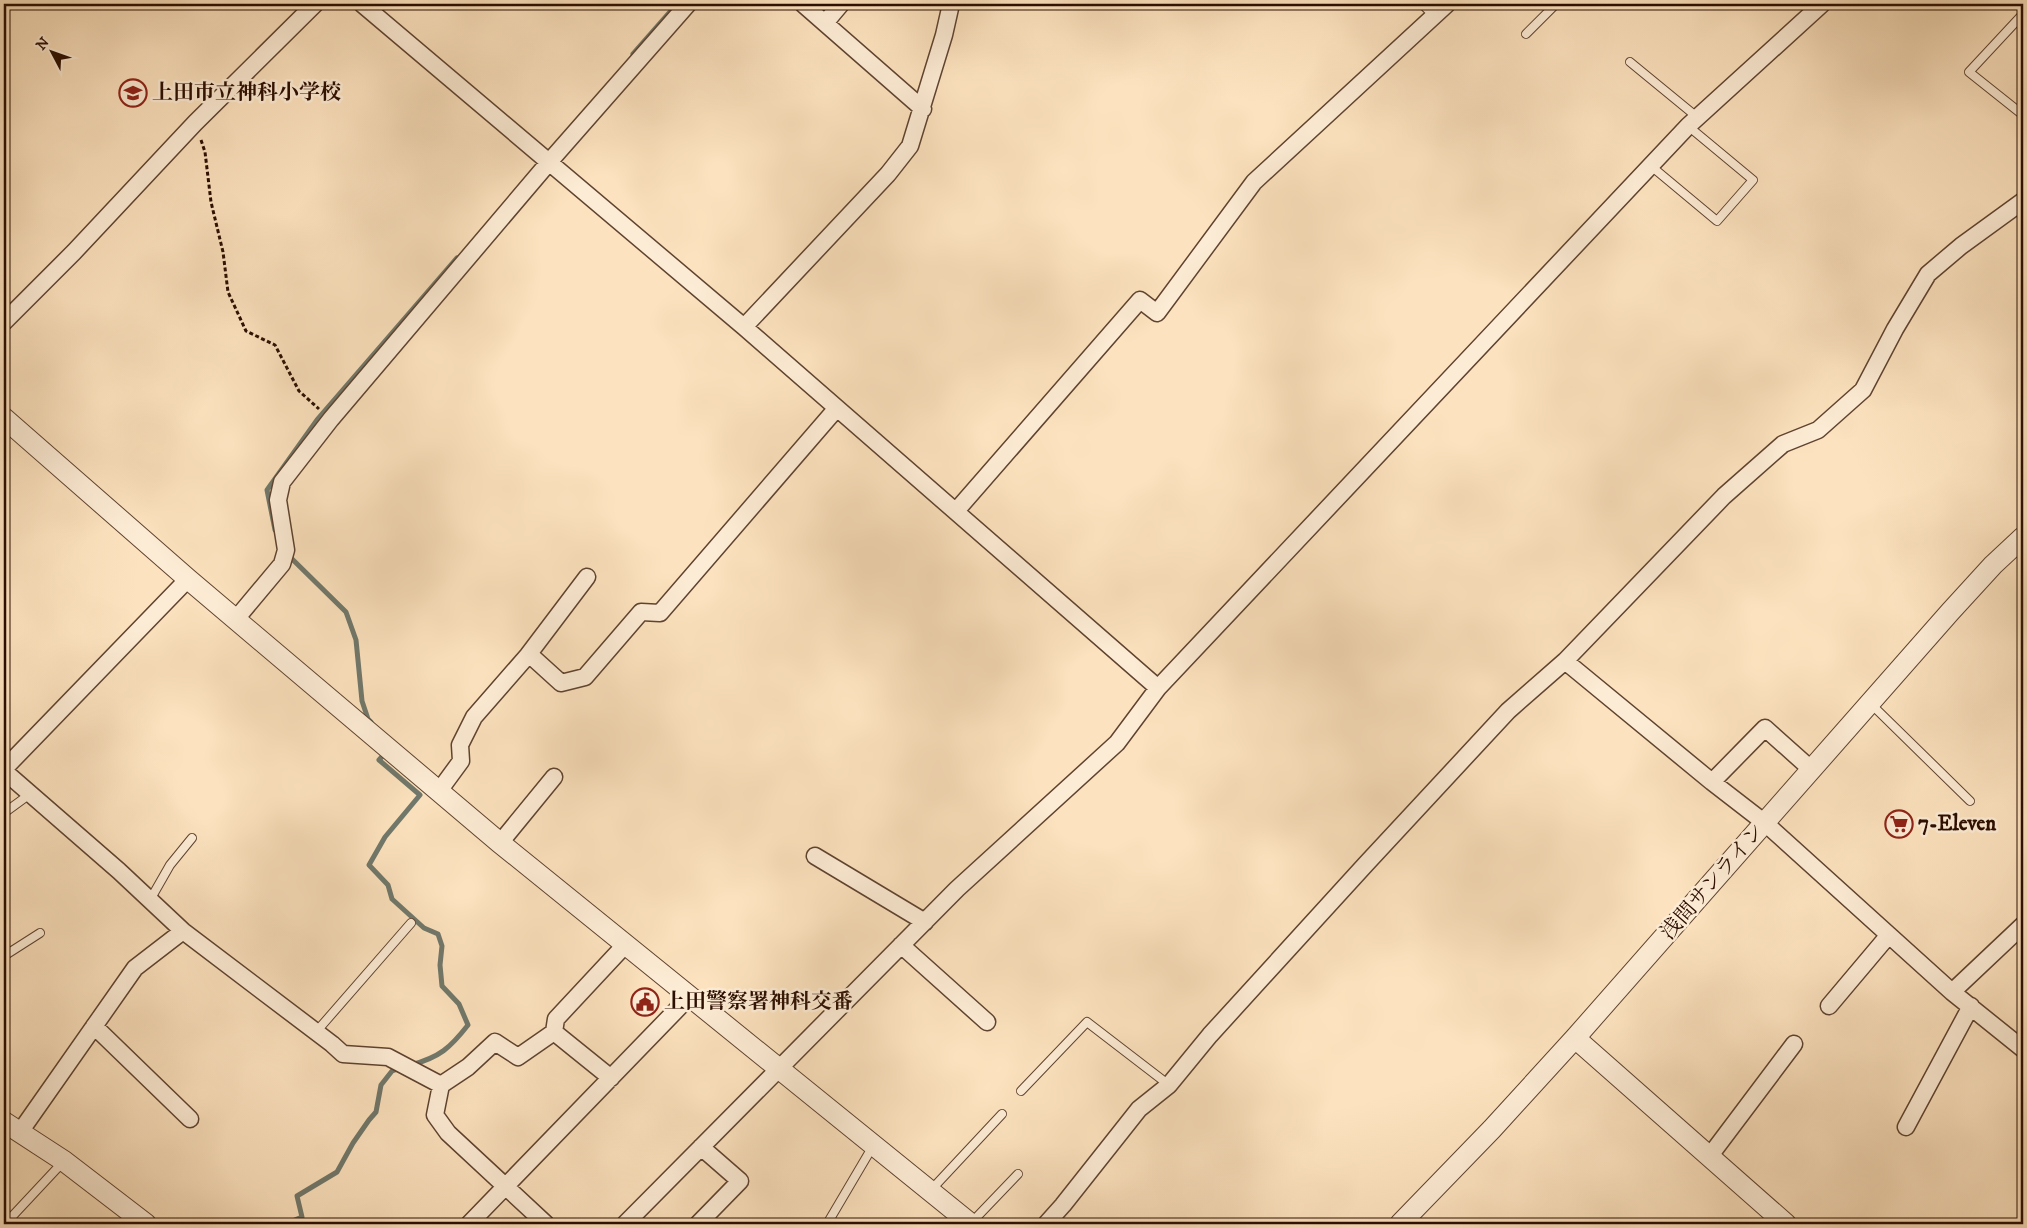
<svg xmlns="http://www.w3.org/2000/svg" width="2027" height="1228" font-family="'IM FELL DW Pica','Noto Serif JP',serif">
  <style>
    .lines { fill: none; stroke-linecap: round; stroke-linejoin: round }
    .stream { stroke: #71786b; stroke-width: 5 }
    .service-casing { stroke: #5f4330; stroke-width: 10 }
    .minor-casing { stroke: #5f4330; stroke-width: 19 }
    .tertiary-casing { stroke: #5f4330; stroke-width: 22 }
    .path { stroke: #2b0e00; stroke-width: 3; stroke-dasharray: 4 2.5; stroke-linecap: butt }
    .service { stroke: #fdecd5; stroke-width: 8 }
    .minor { stroke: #fdecd5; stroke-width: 16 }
    .tertiary { stroke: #fdecd5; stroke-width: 20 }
    .labels { text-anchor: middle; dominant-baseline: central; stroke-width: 5; stroke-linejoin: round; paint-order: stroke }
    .poi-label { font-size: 21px; font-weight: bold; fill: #2b0e00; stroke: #fdecd5; text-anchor: start }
    .street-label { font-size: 21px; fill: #2b0e00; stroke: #fdecd5 }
  </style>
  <rect width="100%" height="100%" fill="#fce2be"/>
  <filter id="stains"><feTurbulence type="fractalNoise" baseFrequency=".004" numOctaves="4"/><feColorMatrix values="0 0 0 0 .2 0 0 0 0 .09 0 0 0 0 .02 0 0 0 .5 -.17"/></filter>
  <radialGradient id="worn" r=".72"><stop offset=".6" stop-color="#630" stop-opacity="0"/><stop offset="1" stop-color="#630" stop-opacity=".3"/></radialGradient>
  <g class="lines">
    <!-- stream -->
    <path class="stream" d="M633,54L677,4
      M275,530L267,490L317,420L457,258
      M287,554L346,612L356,640L362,701L368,719L371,722
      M386,752L379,760L420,795L385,837L369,865L388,885L392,899L424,928L438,934L442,946L440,965L442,986L459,1004L468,1025C450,1048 440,1057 411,1065
      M285,1224L302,1217L297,1196L337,1172L353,1143L369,1120L376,1112L381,1085L392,1071L401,1068"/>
    <!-- service casing -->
    <g class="service-casing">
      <path id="service" d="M1422,4L1434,16
        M2023,14L1969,72L2023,115
        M1526,34L1556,4
        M1630,62L1697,117
        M1651,166L1717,221L1753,180L1688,126
        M1871,704L1970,801
        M4,813L30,794
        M150,900L170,865L192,838
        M4,956L40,933
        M316,1032L411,923
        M1021,1091L1087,1022L1169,1085
        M931,1190L1002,1114
        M972,1222L1018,1174
        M5,1224L63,1162
        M827,1224L873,1146"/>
    </g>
    <!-- minor casing -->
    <g class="minor-casing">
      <path id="minor" d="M362,4L744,327L1158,688
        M803,4L923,109
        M825,23L841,4
        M4,322L74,252L195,123L315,4
        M744,327L888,174L910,146L944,35L951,4
        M956,511L1140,300L1157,313L1254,182L1447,4
        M236,619L282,564L286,550L278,500L282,482L331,419L550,161L688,4
        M528,655L587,577
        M1565,661L1712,782L1765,823L1952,992L2023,1049
        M4,769L188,579
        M4,771L119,871L183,931L332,1044L343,1054L388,1057L441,1085
        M1712,782L1765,728L1812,770
        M439,791L461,761L460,745L474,717L529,654L561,683L585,677L641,612L660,613L837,408
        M500,843L554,777
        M815,856L925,922
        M901,945L987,1022
        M1952,992L2023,925
        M1829,1006L1888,936
        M94,1026L190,1119
        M554,1032L556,1019L625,945
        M1906,1127L1971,1006
        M20,1132L135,968L183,931
        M1709,1157L1794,1044
        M469,1224L689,997
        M546,1224L448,1133L435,1115L441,1085L468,1067L495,1042L518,1057L554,1032L611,1078
        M625,1224L957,889L1117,743L1158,688L1688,126L1822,4
        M698,1224L740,1181L701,1147
        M1046,1224L1063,1205L1139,1109L1169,1085L1210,1035L1365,865L1508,711L1565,661L1724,496L1783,444L1818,430L1863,390L1895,329L1928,274L1961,246L2023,201"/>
    </g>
    <!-- tertiary casing -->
    <g class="tertiary-casing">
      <path id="tertiary" d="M4,418L188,579L500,843L971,1224
        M1575,1038L1786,1224
        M4,1122L64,1161L146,1224
        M1400,1224L1492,1129L1575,1038L1950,612L1993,565L2023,537"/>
    </g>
    <!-- path -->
    <path class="path" d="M201,140L205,152L211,202L223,252L228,292L246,331L275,345L299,391L319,409"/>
    <!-- service -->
    <use href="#service" class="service"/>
    <!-- minor -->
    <use href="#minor" class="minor"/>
    <!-- tertiary -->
    <use href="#tertiary" class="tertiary"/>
  </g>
  <!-- icons -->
  <defs>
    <g id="school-ring" transform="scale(1.4375)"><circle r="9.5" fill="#fdecd5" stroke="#8f2418" stroke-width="1.5"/><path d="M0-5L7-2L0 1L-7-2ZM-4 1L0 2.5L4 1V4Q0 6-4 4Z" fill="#8f2418"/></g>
    <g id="supermarket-ring" transform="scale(1.4375)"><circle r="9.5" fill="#fdecd5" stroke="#8f2418" stroke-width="1.5"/><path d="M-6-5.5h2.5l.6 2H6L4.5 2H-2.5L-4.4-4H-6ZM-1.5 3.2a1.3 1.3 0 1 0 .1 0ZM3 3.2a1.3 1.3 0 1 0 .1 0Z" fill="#8f2418"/></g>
    <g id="civic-ring" transform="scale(1.4375)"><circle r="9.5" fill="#fdecd5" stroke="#8f2418" stroke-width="1.5"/><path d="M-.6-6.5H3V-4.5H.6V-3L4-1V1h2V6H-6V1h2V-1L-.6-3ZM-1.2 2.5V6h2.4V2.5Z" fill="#8f2418"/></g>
  </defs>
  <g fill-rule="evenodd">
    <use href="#school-ring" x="133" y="93"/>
    <use href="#supermarket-ring" x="1899" y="824"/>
    <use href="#civic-ring" x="645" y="1002"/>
  </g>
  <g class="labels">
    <!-- poi labels -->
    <g class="poi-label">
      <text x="152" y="93">上田市立神科小学校</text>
      <text x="1918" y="824">7-Eleven</text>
      <text x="664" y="1002">上田警察署神科交番</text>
    </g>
    <!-- street labels -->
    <g class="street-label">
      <text transform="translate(1713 882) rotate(-49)">浅間サンライン</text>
    </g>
  </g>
  <!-- margin -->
  <rect width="2027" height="1228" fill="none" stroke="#fce2be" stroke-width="20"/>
  <rect x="5" y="5" width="2017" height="1218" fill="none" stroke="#2b0e00" stroke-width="2.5"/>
  <rect x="10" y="10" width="2007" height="1208" fill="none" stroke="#2b0e00"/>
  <!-- north arrow -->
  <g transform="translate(52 52) rotate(311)" stroke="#fdecd5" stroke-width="4" paint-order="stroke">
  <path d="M0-4L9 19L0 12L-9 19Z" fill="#2b0e00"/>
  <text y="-8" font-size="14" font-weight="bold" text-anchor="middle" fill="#2b0e00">N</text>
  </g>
  <rect width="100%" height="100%" filter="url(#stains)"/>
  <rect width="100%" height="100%" fill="url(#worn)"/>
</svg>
